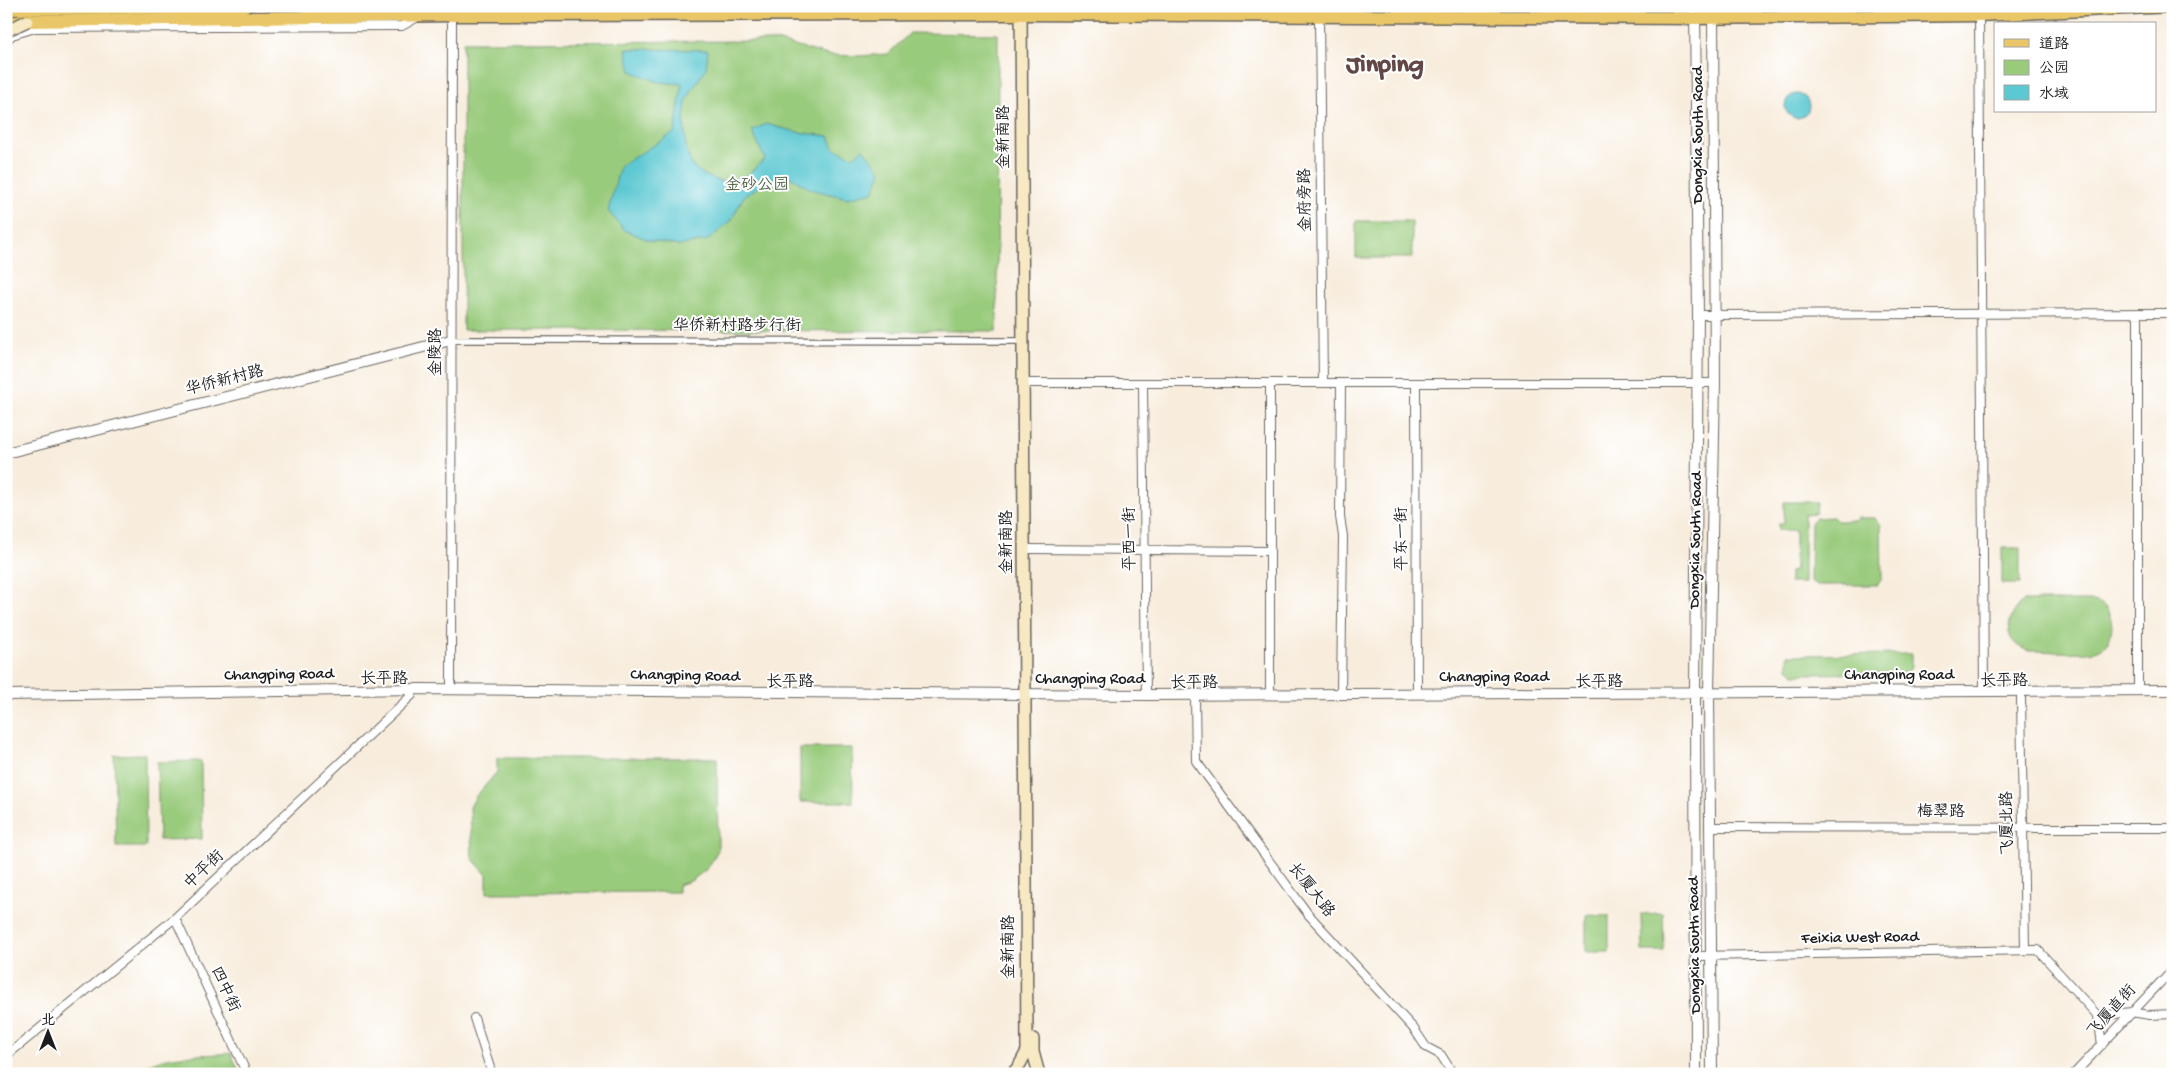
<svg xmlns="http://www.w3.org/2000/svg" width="2179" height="1080" font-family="'Gochi Hand','LXGW WenKai TC',sans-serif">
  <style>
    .green { fill: #99cb7b; stroke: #5a744c }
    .water { fill: #5bc8d2; stroke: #3c7277 }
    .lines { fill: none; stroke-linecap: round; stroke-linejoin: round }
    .pedestrian-casing { stroke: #696560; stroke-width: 8 }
    .minor-casing { stroke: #696560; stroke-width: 10 }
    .tertiary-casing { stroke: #696560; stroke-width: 12 }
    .secondary-casing { stroke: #696560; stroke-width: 14 }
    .primary-casing { stroke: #696560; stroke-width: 15 }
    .pedestrian { stroke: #fff; stroke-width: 5.5 }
    .minor { stroke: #fff; stroke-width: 8 }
    .tertiary { stroke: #fff; stroke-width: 10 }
    .secondary { stroke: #f6e9c3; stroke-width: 11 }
    .primary { stroke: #e9c769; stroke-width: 12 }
    .secondary-bridge-casing { stroke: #696560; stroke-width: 14; stroke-linecap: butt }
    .secondary-bridge { stroke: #f6e9c3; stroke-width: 11 }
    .labels { text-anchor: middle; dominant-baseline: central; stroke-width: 4; stroke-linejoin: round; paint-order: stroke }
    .street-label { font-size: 16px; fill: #1c1c1c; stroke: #fff }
    .park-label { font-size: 16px; fill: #4e6242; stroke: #fff }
    .town-label { font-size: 26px; font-weight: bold; fill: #614847; stroke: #fff }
  </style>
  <rect width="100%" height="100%" fill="#fff"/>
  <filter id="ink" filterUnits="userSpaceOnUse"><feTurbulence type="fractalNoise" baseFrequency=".02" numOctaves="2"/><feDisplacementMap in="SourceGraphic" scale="10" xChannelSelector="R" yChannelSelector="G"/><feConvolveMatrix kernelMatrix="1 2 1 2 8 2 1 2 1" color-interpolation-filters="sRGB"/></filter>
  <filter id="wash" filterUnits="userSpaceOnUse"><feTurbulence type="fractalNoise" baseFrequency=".0096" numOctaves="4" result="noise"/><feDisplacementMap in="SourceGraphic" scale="20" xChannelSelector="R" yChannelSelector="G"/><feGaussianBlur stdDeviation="1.12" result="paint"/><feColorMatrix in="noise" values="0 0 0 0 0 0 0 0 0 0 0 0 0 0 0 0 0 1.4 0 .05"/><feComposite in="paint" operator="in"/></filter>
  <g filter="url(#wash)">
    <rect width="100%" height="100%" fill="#f8eddd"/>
    <!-- green -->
    <path class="green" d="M910,33L998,34L997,331L463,330V42L776,41L828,55L858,56L888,54Z
      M1356,221H1412V258H1356Z
      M1784,502H1817L1816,513L1804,514V583H1790V572L1795,571V530H1778V524H1784Z
      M1833,517L1837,521H1854L1858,518H1875L1881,525L1882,579L1877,585H1817L1810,581L1811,523L1815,518Z
      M2002,548H2020V584H2002Z
      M2023,601H2094C2105,604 2108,609 2111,620C2114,631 2109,648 2095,651C2079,654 2047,651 2029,651C2001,642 2005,619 2023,601Z
      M1911,654V666L1908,673L1794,674L1788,668V655Z
      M800,748H852L853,802H800Z
      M145,754L146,847H116L114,755Z
      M497,758H717L718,850L708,868L691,881L678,885V892L487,893V875L472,858L470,807L476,796L497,772Z
      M201,761L202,839L159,840L157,762Z
      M1663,913L1664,951H1642L1641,914Z
      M1586,915L1609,916V952H1586Z
      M231,1053L240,1074H136C159,1050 200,1057 231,1053Z"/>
    <!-- water -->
    <path class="water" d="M626,49L708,50L706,69L692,90L686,102L684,122L686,148L691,165L704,175L722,182L745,177L765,159L752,131L766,124L797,132L829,136L834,148L853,157L863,149L881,171L873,192L847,198L813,190L786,175H778L744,196L731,221L708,240L679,246L648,240L624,230L608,211L620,166L675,132L682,84L658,82L631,71Z
      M1785 106a12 12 0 1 1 24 0a12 12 0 1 1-24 0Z"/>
  </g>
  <g filter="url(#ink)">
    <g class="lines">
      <!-- pedestrian casing -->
      <g class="pedestrian-casing">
        <path id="pedestrian" d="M451,340L1023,341"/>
      </g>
      <!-- minor casing -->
      <g class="minor-casing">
        <path id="minor" d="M1979,15L1984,691
          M1319,16L1323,383
          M6,41L12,35L35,28L402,26L416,18
          M2138,313V690
          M1698,315L2173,313
          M1029,383H1715
          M1143,383L1146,695
          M1270,383V694
          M1341,383L1340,517L1343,536L1341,694
          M1416,383L1417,694
          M1030,549L1269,551
          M451,689L452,15
          M2021,697L2025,949
          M1195,699L1196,761L1308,914L1414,1029L1426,1047L1441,1055L1453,1074
          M1710,827L2173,828
          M175,918L247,1074
          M1696,956L2038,950L2098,1016L2131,1012L2150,1015L2173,1014
          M2098,1016L2102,1045
          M474,1018L492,1074
          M6,1056L175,918L412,695
          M2074,1074L2173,969"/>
      </g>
      <!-- tertiary casing -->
      <g class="tertiary-casing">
        <path id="tertiary" d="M1695,6L1698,315L1695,692L1696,1074
          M6,453L451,340
          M6,695L417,689L1146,695L2173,690
          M6,1063L7,1074
          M1712,1074L1709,692L1715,383L1713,6"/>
      </g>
      <!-- secondary casing -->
      <g class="secondary-casing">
        <path id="secondary" d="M1033,1039V1052L1039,1074
          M1012,1074L1019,1066L1027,1051L1021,6"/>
      </g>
      <!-- primary casing -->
      <g class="primary-casing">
        <path id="primary" d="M6,9L246,6
          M6,23L27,21L452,15L1021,14L1695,18L1979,15L2173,6"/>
      </g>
      <!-- pedestrian -->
      <use href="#pedestrian" class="pedestrian"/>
      <!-- minor -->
      <use href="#minor" class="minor"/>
      <!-- tertiary -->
      <use href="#tertiary" class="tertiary"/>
      <!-- secondary -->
      <use href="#secondary" class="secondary"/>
      <!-- primary -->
      <use href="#primary" class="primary"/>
      <!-- secondary-bridge casing -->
      <g class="secondary-bridge-casing">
        <path id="secondary-bridge" d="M6,31L27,21"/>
      </g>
      <!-- secondary-bridge -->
      <use href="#secondary-bridge" class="secondary-bridge"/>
    </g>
  </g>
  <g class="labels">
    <!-- street labels -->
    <g class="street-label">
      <text transform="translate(1699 135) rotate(-90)">Dongxia South Road</text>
      <text transform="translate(1005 137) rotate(-90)">金新南路</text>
      <text transform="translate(1307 200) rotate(-91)">金府旁路</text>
      <text x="737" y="327">华侨新村路步行街</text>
      <text transform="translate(437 352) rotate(-90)">金陵路</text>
      <text transform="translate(225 382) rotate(-14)">华侨新村路</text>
      <text transform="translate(1131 539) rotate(-90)">平西一街</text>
      <text transform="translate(1403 539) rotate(-90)">平东一街</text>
      <text transform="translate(1697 540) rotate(-89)">Dongxia South Road</text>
      <text transform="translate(1008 542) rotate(-90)">金新南路</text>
      <text transform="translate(279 676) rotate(-1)">Changping Road</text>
      <text x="1899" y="676">Changping Road</text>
      <text transform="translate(685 677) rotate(1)">Changping Road</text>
      <text x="1494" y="678">Changping Road</text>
      <text x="384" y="680">长平路</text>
      <text x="1090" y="680">Changping Road</text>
      <text x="2004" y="682">长平路</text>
      <text x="790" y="683">长平路</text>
      <text x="1599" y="683">长平路</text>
      <text x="1194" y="684">长平路</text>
      <text x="1941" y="813">梅翠路</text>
      <text transform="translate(2009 823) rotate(-91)">飞厦北路</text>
      <text transform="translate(205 871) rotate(-43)">中平街</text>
      <text transform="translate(1310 891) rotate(52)">长厦大路</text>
      <text transform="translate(1860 939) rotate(-1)">Feixia West Road</text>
      <text transform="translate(1696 945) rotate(-91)">Dongxia South Road</text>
      <text transform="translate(1010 947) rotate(-90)">金新南路</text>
      <text transform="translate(224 990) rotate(65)">四中街</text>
      <text transform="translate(2113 1012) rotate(-48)">飞厦直街</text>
    </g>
    <!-- park labels -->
    <g class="park-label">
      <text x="757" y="186">金砂公园</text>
    </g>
    <!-- town labels -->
    <g class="town-label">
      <text x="1385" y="66">Jinping</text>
    </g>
  </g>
  <!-- margin -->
  <rect width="2179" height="1080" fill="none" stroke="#fff" stroke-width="25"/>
  <!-- legend -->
  <rect x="1994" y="22" width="162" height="90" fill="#ffffff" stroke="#a4a4a4"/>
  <rect x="2004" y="39" width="25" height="8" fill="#e9c769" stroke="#a4a4a4"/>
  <text x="2039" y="48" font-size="15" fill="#1c1c1c">道路</text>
  <rect x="2004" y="60" width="25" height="15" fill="#99cb7b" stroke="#a4a4a4"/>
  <text x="2039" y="72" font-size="15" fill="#1c1c1c">公园</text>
  <rect x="2004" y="85" width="25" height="15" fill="#5bc8d2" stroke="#a4a4a4"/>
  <text x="2039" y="98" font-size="15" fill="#1c1c1c">水域</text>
  <!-- north arrow -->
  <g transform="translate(48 1032)" stroke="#ffffff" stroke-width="4" paint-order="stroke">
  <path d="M0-4L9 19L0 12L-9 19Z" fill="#1c1c1c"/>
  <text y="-8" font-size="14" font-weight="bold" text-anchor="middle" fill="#1c1c1c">北</text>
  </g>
</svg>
